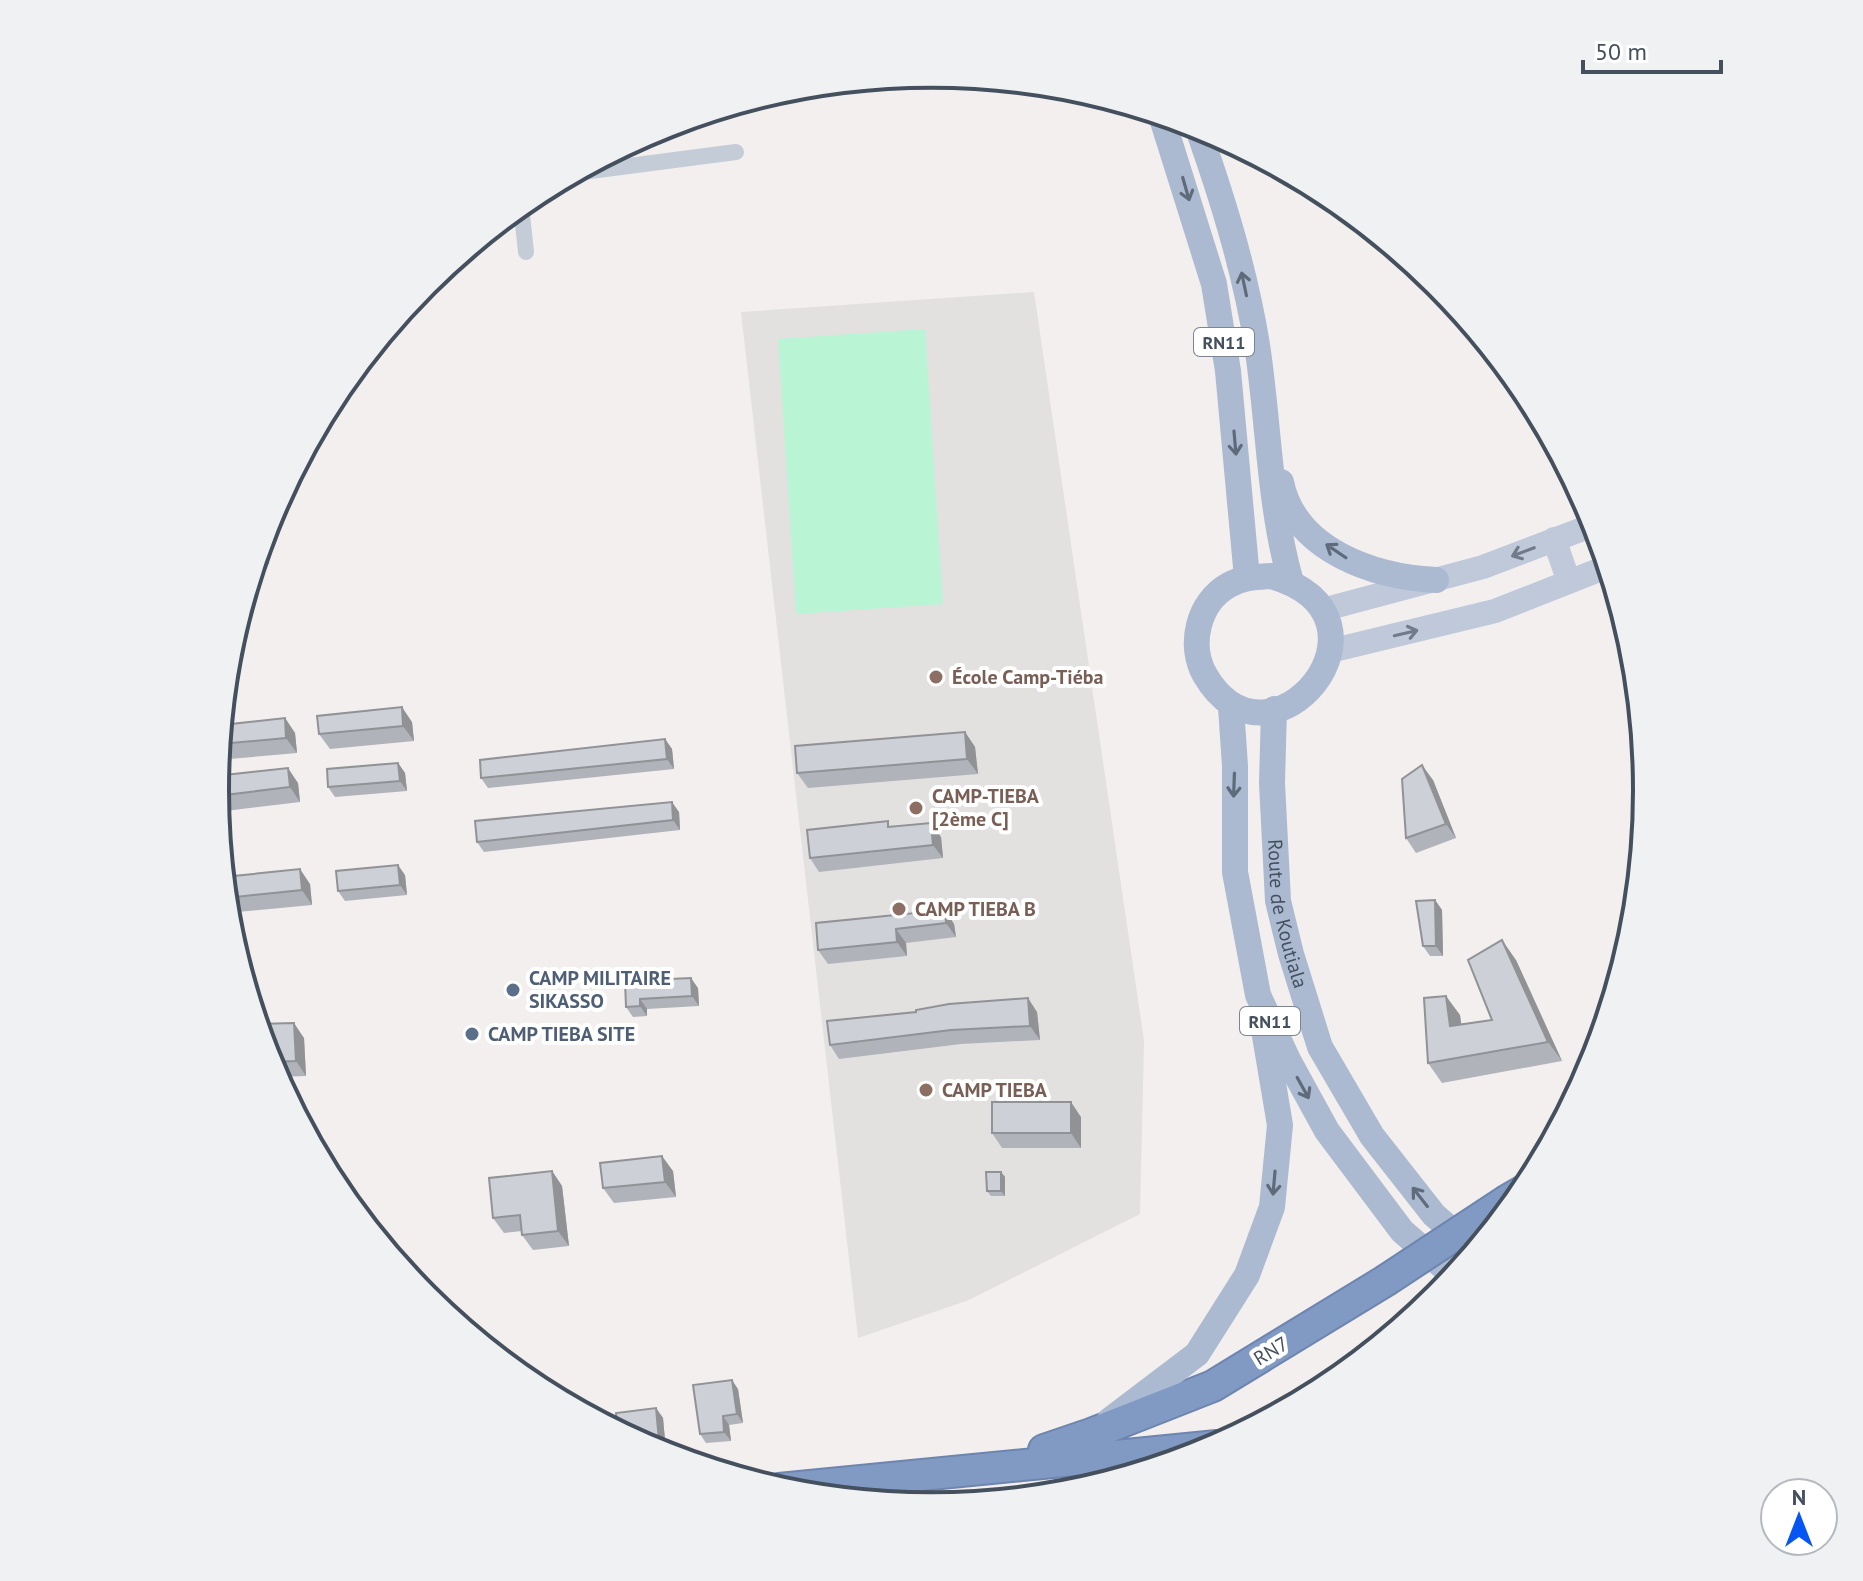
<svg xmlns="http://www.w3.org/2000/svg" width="1863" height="1581" font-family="'PT Sans',sans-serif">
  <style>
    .education { fill: #e3e0e0 }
    .green { fill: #b9f4d5 }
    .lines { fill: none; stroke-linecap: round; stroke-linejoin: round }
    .highway-casing { stroke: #6d85af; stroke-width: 34 }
    .street { stroke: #c4ccd8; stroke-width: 16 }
    .secondary { stroke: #bfc9da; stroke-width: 24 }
    .primary { stroke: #acbad1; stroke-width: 26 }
    .highway { stroke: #819ac3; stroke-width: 30 }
    .highway-bridge-casing { stroke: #6d85af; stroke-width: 34; stroke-linecap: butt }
    .highway-bridge { stroke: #819ac3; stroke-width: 30 }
    .wall { fill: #b0b3b9 }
    .shaded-wall { fill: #909296 }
    .building { fill: #cdd0d7; stroke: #909296; stroke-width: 2 }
    .oneway { stroke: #5f6a7b }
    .oneway2 { stroke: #707a89 }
    .education-dot { fill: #8d6e63; stroke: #fff; stroke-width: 3 }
    .service-dot { fill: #5c6f8a; stroke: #fff; stroke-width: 3 }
    .labels { text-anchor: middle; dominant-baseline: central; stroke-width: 8; stroke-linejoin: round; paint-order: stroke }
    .shield { fill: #fff; stroke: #7d848e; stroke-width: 2 }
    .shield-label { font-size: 18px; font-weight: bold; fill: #45505e }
    .education-label { font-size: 20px; font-weight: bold; fill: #785e54; stroke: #fff; text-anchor: start }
    .street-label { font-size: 20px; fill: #45505e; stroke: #fff }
    .service-label { font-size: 20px; font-weight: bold; fill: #4e5e75; stroke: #fff; text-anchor: start }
    .rim { fill: none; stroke: #45505e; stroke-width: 4 }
  </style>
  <rect width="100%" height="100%" fill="#f2efee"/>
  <!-- education -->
  <path class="education" d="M1034,292L1144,1041L1140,1214L969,1300L858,1338L741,312Z"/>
  <!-- green -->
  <path class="green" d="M925,329L943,604L796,614L778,339Z"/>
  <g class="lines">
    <!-- highway casing -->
    <g class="highway-casing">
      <path id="highway" d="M1508,1200L1527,1189
        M1044,1450L1091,1434L1213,1386L1385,1281
        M779,1489L1217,1446"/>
    </g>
    <!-- street -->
    <path class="street" d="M575,173L736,152
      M521,205L526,252
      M1090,1458L1093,1487"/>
    <!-- secondary -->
    <path class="secondary" d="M1554,539L1569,582
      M1322,610L1483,567L1596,524
      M1330,651L1495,611L1609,566"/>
    <!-- primary -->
    <g class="primary">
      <path d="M1161,115L1214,284L1228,371L1247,578"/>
      <path d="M1197,126C1222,197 1245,270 1257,345C1269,423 1269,506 1291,582"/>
      <path d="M1281,482C1295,551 1375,577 1436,580"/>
      <path d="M1271,576C1411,616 1270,787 1205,675C1188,645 1198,602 1229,585C1243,577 1257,577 1271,576Z"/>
      <path d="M1231,707L1235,766V872L1258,995L1288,1060L1327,1131L1402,1231L1455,1277"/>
      <path id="s1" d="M1274,709L1272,783L1278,901L1291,954L1320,1047L1372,1136L1434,1215L1476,1251"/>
      <path d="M1110,1420L1197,1354L1247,1275L1272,1207L1280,1125L1264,1030"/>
    </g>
    <!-- highway -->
    <use href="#highway" class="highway"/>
    <!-- highway-bridge casing -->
    <g class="highway-bridge-casing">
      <path id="highway-bridge" d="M1385,1281L1508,1200"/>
    </g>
    <!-- highway-bridge -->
    <use href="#highway-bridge" class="highway-bridge"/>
  </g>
  <!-- wall -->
  <path class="wall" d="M263,539L266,544L269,564L255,566Z
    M285,718L295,733L297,753L218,760L222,725Z
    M412,722L414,741L330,749L319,734Z
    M965,732L975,747L978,774L808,788L797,773Z
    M665,739L672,749L674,769L488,788L481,778Z
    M398,763L405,773L407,791L335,797L328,787Z
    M1433,780L1456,838L1416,853L1406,838Z
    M298,783L300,802L217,812L215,790Z
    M679,812L680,830L484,852L477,842Z
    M892,827L941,837L943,858L819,872L810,858Z
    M405,875L407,895L345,901L338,891Z
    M224,877L310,884L312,905L227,913Z
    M1435,900L1442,910L1443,956H1430L1423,946Z
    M945,910L954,924L956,937L906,943L907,956L828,964L818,950Z
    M1516,960L1562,1061L1442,1083L1428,1063L1460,1015L1461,1024L1492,1020Z
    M625,981L698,988L699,1006L647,1009V1016L633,1017L626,1007Z
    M1037,1012L1040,1040L961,1044L839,1059L830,1045Z
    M257,1024L304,1038L306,1076L276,1077L269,1064Z
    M1081,1117V1148H1002L992,1133Z
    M552,1171L562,1186L569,1246L533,1250L522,1235V1231L504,1233L493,1218Z
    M673,1171L676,1197L614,1203L603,1188Z
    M1001,1172L1005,1177V1196H991L987,1191Z
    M738,1389L743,1423L729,1425L731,1441L706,1443L700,1434Z
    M656,1408L663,1418L666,1451L656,1452L618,1431Z"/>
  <!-- shaded-wall -->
  <path class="shaded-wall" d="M263,539L266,544L269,564L262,554L261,546Z
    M402,707L412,722L414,741L403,726Z
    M285,718L295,733L297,753L286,738Z
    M965,732L975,747L978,774L967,759Z
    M665,739L672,749L674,769L667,759Z
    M398,763L405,773L407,791L400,781Z
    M1422,765L1433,780L1456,838L1446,824Z
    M288,768L298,783L300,802L290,787Z
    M672,802L679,812L680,830L673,820Z
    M931,823L941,837L943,858L933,845Z
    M398,865L405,875L407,895L400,885Z
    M300,869L310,884L312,905L302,890Z
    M1435,900L1442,910L1443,956L1436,946Z
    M945,910L954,924L956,937L946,923Z
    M896,929L906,943L907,956L897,942Z
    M1502,940L1516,960L1562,1061L1548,1042Z
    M691,978L698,988L699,1006L692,996Z
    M1446,996L1460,1015L1464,1045L1450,1026Z
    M1028,998L1037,1012L1040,1040L1030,1026Z
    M640,999L647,1009V1016L640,1006Z
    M294,1023L304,1038L306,1076L296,1061Z
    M1071,1102L1081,1117V1148L1071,1133Z
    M662,1156L673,1171L676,1197L665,1182Z
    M552,1171L562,1186L569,1246L558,1231Z
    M1001,1172L1005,1177V1196L1001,1191Z
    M421,1273L432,1287L433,1304L423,1295Z
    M732,1380L738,1389L743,1423L737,1414Z
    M656,1408L663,1418L666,1451L659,1441Z
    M723,1416L729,1425L731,1441L724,1432Z"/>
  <!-- building -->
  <path class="building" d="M402,707L403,726L319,734L317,716Z
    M285,718L286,738L220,744L222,725Z
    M965,732L967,759L797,773L795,746Z
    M665,739L667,759L481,778L480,760Z
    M398,763L400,781L328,787L327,769Z
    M1422,765L1446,824L1406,838L1402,779Z
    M288,768L290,787L216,796V776Z
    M672,802L673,820L477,842L475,821Z
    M888,821V827L931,823L933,845L810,858L807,830Z
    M398,865L400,885L338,891L336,871Z
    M300,869L302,890L226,898L224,877Z
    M1435,900L1436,946H1423L1416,901Z
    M945,910L946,923L896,929L897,942L818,950L816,923Z
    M1502,940L1548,1042L1428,1063L1424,998L1446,996L1450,1026L1492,1020L1468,960Z
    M691,978L692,996L640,999V1006L626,1007L625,981Z
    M1028,998L1030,1026L951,1030L830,1045L827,1021L916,1012V1010L949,1004Z
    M294,1023L296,1061L269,1062L257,1024Z
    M992,1102H1071V1133H992Z
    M662,1156L665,1182L603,1188L600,1163Z
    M552,1171L558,1231L522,1235L520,1215L493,1218L489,1178Z
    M986,1172H1001V1191H987Z
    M421,1273L423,1295L406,1274Z
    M732,1380L737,1414L723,1416L724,1432L700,1434L693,1385Z
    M656,1408L659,1441L640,1443L618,1431L616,1413Z"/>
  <!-- one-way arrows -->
  <defs><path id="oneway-shaft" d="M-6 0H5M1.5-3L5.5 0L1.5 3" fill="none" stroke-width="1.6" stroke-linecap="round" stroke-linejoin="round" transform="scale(2)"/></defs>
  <g class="oneway">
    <use href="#oneway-shaft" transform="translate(1186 189) rotate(74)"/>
    <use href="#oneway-shaft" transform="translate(1244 284) rotate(-102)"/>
    <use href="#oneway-shaft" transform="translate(1235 443) rotate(85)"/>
    <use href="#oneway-shaft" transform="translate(1336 551) rotate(-146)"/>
    <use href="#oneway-shaft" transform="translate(1234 785) rotate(92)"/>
    <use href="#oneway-shaft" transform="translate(1303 1088) rotate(61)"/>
    <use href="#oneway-shaft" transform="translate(1274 1183) rotate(95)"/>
    <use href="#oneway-shaft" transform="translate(1420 1197) rotate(-128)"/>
  </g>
  <g class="oneway2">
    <use href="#oneway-shaft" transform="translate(1523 552) rotate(159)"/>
    <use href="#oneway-shaft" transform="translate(1406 633) rotate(-13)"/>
  </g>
  <!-- markers -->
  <g class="education-dot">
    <circle cx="936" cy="677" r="8"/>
    <circle cx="916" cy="808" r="8"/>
    <circle cx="899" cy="909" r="8"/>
    <circle cx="926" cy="1090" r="8"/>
  </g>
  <g class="service-dot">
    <circle cx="513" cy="990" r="8"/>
    <circle cx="472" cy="1034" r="8"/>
  </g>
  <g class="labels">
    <!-- shield labels -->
    <g class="shield">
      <rect x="1194" y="328" width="60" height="28" rx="6"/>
      <rect x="1240" y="1007" width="60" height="28" rx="6"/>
    </g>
    <g class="shield-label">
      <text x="1224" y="342">RN11</text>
      <text x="1270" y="1021">RN11</text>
    </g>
    <!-- education labels -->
    <g class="education-label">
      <text x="952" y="677">École Camp-Tiéba</text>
      <text x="932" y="796">CAMP-TIEBA<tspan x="932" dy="23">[2ème C]</tspan></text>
      <text x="915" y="909">CAMP TIEBA B</text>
      <text x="942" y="1090">CAMP TIEBA</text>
    </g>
    <!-- street labels -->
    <g class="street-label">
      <text stroke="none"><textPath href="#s1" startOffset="206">Route de Koutiala</textPath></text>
      <text transform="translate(1271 1351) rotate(-31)">RN7</text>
    </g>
    <!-- service labels -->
    <g class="service-label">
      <text x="529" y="978">CAMP MILITAIRE<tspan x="529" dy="23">SIKASSO</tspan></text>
      <text x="488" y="1034">CAMP TIEBA SITE</text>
    </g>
  </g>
  <!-- crop -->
  <path d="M0 0H1863V1581H0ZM229 790a702 702 0 1 1 1404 0a702 702 0 1 1-1404 0Z" fill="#f0f1f2" fill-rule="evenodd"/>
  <path class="rim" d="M229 790a702 702 0 1 1 1404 0a702 702 0 1 1-1404 0Z"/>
  <!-- north arrow -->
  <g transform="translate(1799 1517)"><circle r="38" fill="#ffffff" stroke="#b5b9bf" stroke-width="2"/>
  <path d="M0-6L14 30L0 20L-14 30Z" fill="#0756f4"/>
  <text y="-12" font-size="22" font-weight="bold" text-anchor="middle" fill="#45505e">N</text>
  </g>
  <!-- scale -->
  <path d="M1583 60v12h138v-12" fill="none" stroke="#45505e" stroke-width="4"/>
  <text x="1595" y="60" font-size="24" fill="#45505e" stroke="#ffffff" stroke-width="6" paint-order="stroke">50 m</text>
</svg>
